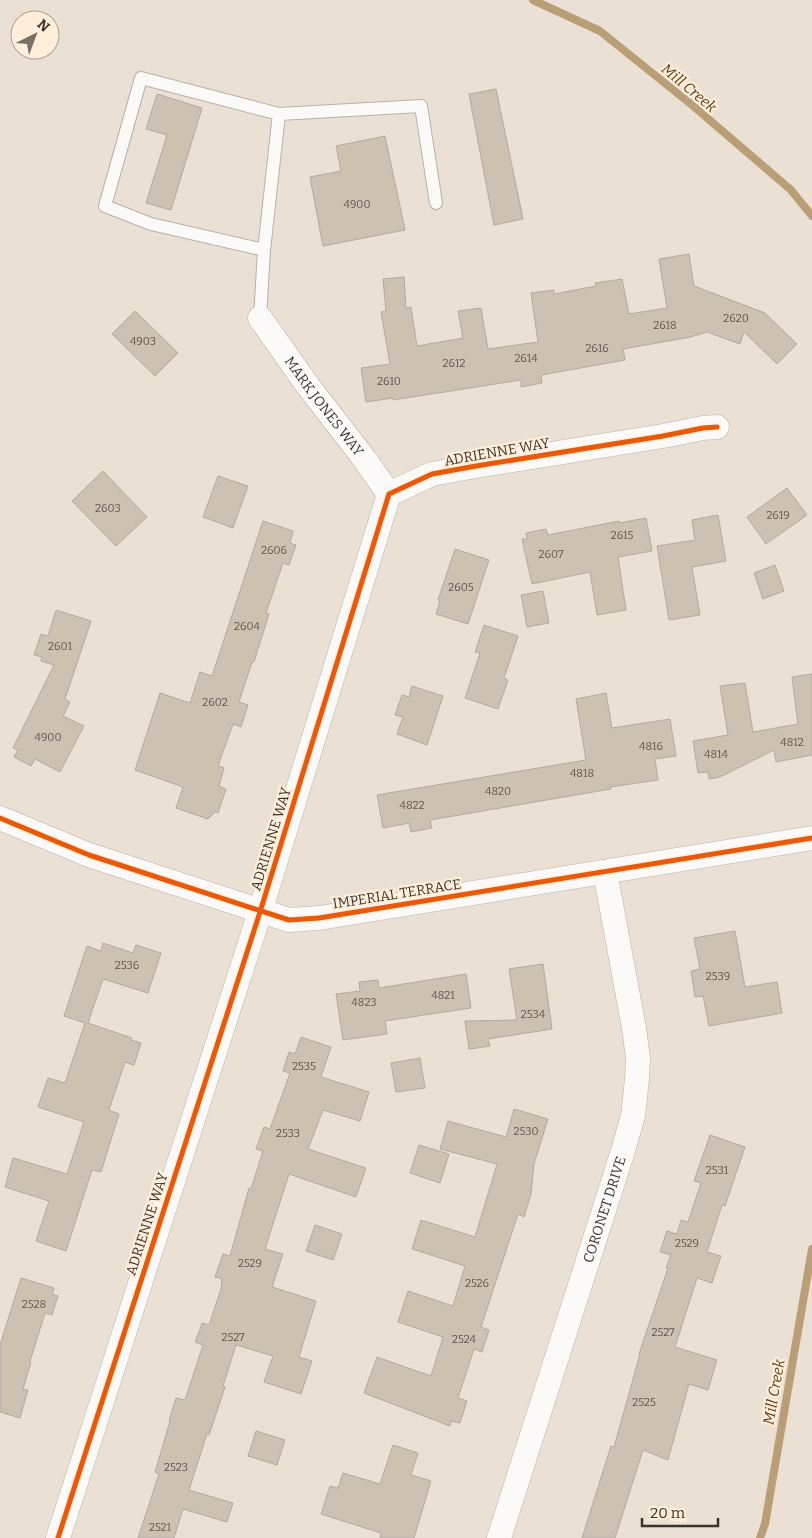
<svg xmlns="http://www.w3.org/2000/svg" width="812" height="1538" font-family="Bitter,serif">
  <style>
    .lines { fill: none; stroke-linecap: round; stroke-linejoin: round }
    .stream { stroke: #ba9e78; stroke-width: 8 }
    .building { fill: #cdc1b2; stroke: #b2aaa1 }
    .service-casing { stroke: #b8b0a7; stroke-width: 14 }
    .minor-casing { stroke: #b8b0a7; stroke-width: 25 }
    .service { stroke: #fcfaf9; stroke-width: 12 }
    .minor { stroke: #fcfaf9; stroke-width: 24 }
    .cycleway-casing { stroke: #ffeed9; stroke-width: 8 }
    .cycleway { stroke: #e8590c; stroke-width: 5 }
    .labels { text-anchor: middle; dominant-baseline: central; stroke-width: 4.5; stroke-linejoin: round; paint-order: stroke }
    .number-label { font-size: 11px; fill: #60574e }
    .street-label { font-size: 14px; fill: #3b342c; stroke: #ffeed9 }
    .water-label { font-size: 15px; font-style: italic; fill: #5d411b; stroke: #ffeed9 }
  </style>
  <rect width="100%" height="100%" fill="#eae0d4"/>
  <g class="lines">
    <!-- stream -->
    <path class="stream" d="M533,0L600,31L692,105L791,190L812,216
      M760,1538L765,1524L812,1249"/>
  </g>
  <!-- building -->
  <path class="building" d="M496,89L523,219L494,225L469,94Z
    M157,94L202,108L171,210L146,203L167,135L146,129Z
    M385,136L405,230L323,246L310,177L341,171L336,146Z
    M689,254L694,286L765,313L797,344L777,364L744,332L740,344L707,332L691,337L623,349L625,360L541,375L542,383L521,387V380L393,400V398L366,402L361,368L390,364L381,312L386,311L383,279L404,277L406,308L411,307L417,346L463,338L458,311L481,308L488,349L538,342L531,293L554,290V294L596,286L595,283L622,279L629,314L667,308L659,259Z
    M135,311L178,353L155,376L112,334Z
    M103,471L147,517L116,546L72,501Z
    M218,476L248,486L233,528L203,517Z
    M787,488L807,515L766,544L747,517Z
    M718,515L726,561L692,567L700,615L669,620L657,546L695,540L692,520Z
    M646,518L652,551L618,557L626,610L597,615L590,572L532,584L522,539H527L526,533L546,529L548,535L619,521V523Z
    M263,521L293,531L290,543L296,545L289,565L283,563L266,613L269,614L254,662H252L239,702L248,705L241,727L233,724L218,766L224,768L219,786L226,789L218,813L215,812L208,819L176,808L183,787L135,770L160,693L190,703L200,672L212,676Z
    M455,549L489,560L468,624L436,614L440,601L438,600Z
    M775,565L784,591L763,599L754,573Z
    M543,591L549,623L527,627L521,595Z
    M56,610L91,621L65,699L70,702L63,716L84,726L60,772L35,759L31,766L14,757L18,750L13,748L54,665L41,661L42,657L34,655L41,634L48,636Z
    M484,625L518,636L504,678L508,680L498,709L465,698L480,653L475,652Z
    M812,674V755L776,762L774,750L720,777L709,779L708,772L698,773L693,741L728,735L720,686L745,683L753,732L798,724L792,677Z
    M412,686L443,696L427,745L397,734L403,717L395,715L402,695L409,697Z
    M606,693L612,728L670,719L676,756L655,759L658,780L610,787L611,789L430,820L432,828L411,832L409,823L383,828L377,795L586,760L576,699Z
    M735,931L745,987L777,982L782,1013L709,1026L703,996L695,997L691,971L700,969L694,938Z
    M103,943L133,953L136,945L161,953L148,993L103,979L88,1023L132,1038L131,1040L141,1043L134,1065L125,1062L109,1110L119,1114L101,1172L92,1170L66,1251L36,1241L49,1201L5,1187L13,1158L67,1174L84,1122L38,1107L48,1078L65,1083L85,1023L64,1016L87,946L101,951Z
    M543,964L552,1029L488,1039L490,1046L469,1049L465,1021L517,1020L509,969Z
    M466,974L471,1008L385,1021L387,1034L343,1040L336,994L360,991L359,982L378,980L379,988Z
    M301,1037L331,1047L321,1077L369,1092L360,1121L323,1110L308,1149L366,1168L356,1197L289,1174L265,1249L283,1254L272,1287L316,1301L299,1357L312,1361L301,1394L264,1382L273,1356L236,1345L223,1386L225,1387L209,1435L207,1434L189,1490L233,1503L227,1522L183,1509L174,1538H138L159,1474L155,1472L170,1421H169L176,1398L185,1400L203,1345L195,1342L199,1332L202,1323L209,1325L221,1289L222,1279L215,1277L223,1254L230,1256L249,1188L251,1189L263,1151L256,1149L264,1127L270,1129L290,1073L283,1071L289,1052L295,1054Z
    M420,1058L425,1088L396,1092L391,1063Z
    M514,1109L548,1119L534,1164L531,1194L524,1217L518,1214L481,1327L489,1330L482,1352L474,1349L458,1398L467,1401L460,1423L451,1421L450,1426L364,1393L377,1357L431,1376L443,1337L398,1322L408,1291L453,1306L465,1266L412,1249L421,1220L475,1237L497,1164L440,1149L448,1121L506,1137Z
    M710,1135L745,1147L725,1206L722,1205L707,1252L721,1256L712,1283L697,1278L675,1347L717,1360L708,1390L689,1384L668,1460L643,1450L615,1538H582L611,1446L614,1447L640,1354H639L668,1268H666L671,1255L660,1252L667,1231L677,1234L681,1220L688,1222L701,1183L694,1181Z
    M419,1145L449,1154L440,1183L410,1173Z
    M315,1225L342,1234L333,1260L306,1251Z
    M21,1278L54,1288L52,1294L58,1296L52,1315L45,1313L30,1361L31,1362L23,1389L28,1390L20,1418L0,1412V1345Z
    M256,1431L285,1440L277,1465L248,1456Z
    M393,1445L418,1453L411,1475L431,1481L414,1538H380L381,1533L321,1514L330,1486L338,1488L343,1473L380,1484Z"/>
  <g class="lines">
    <!-- service casing -->
    <g class="service-casing">
      <path id="service" d="M264,250L151,224L105,206L141,78L279,114L421,106L436,203
        M260,318L264,250L279,114"/>
    </g>
    <!-- minor casing -->
    <g class="minor-casing">
      <g id="minor">
        <path id="s1" d="M260,318L308,386L363,457L389,494"/>
        <path d="M0,818L89,855L289,920L319,918L812,838"/>
        <path d="M58,1538L260,912L389,494L432,474L476,466L663,436L703,428L717,427"/>
        <path id="s2" d="M499,1538L622,1154L633,1116L637,1079L638,1058L634,1028L605,872"/>
      </g>
    </g>
    <!-- service -->
    <use href="#service" class="service"/>
    <!-- minor -->
    <use href="#minor" class="minor"/>
    <!-- cycleway casing -->
    <g class="cycleway-casing">
      <path id="cycleway" d="M0,818L89,855L289,920L319,918L812,838
        M58,1538L260,912L389,494L432,474L476,466L663,436L703,428L717,427"/>
    </g>
    <!-- cycleway -->
    <use href="#cycleway" class="cycleway"/>
  </g>
  <g class="labels">
    <!-- number labels -->
    <g class="number-label">
      <text x="357" y="204">4900</text>
      <text x="736" y="318">2620</text>
      <text x="665" y="325">2618</text>
      <text x="143" y="341">4903</text>
      <text x="597" y="348">2616</text>
      <text x="526" y="358">2614</text>
      <text x="454" y="363">2612</text>
      <text x="389" y="381">2610</text>
      <text x="108" y="508">2603</text>
      <text x="778" y="515">2619</text>
      <text x="622" y="535">2615</text>
      <text x="274" y="550">2606</text>
      <text x="551" y="554">2607</text>
      <text x="461" y="587">2605</text>
      <text x="247" y="626">2604</text>
      <text x="60" y="646">2601</text>
      <text x="215" y="702">2602</text>
      <text x="48" y="737">4900</text>
      <text x="792" y="742">4812</text>
      <text x="651" y="746">4816</text>
      <text x="716" y="754">4814</text>
      <text x="582" y="773">4818</text>
      <text x="498" y="791">4820</text>
      <text x="412" y="805">4822</text>
      <text x="127" y="965">2536</text>
      <text x="718" y="976">2539</text>
      <text x="443" y="995">4821</text>
      <text x="364" y="1002">4823</text>
      <text x="533" y="1014">2534</text>
      <text x="304" y="1066">2535</text>
      <text x="526" y="1131">2530</text>
      <text x="288" y="1133">2533</text>
      <text x="717" y="1170">2531</text>
      <text x="687" y="1243">2529</text>
      <text x="250" y="1263">2529</text>
      <text x="477" y="1283">2526</text>
      <text x="34" y="1304">2528</text>
      <text x="663" y="1332">2527</text>
      <text x="233" y="1337">2527</text>
      <text x="464" y="1339">2524</text>
      <text x="644" y="1402">2525</text>
      <text x="176" y="1467">2523</text>
      <text x="160" y="1527">2521</text>
    </g>
    <!-- street labels -->
    <g class="street-label">
      <text stroke="none"><textPath href="#s1" startOffset="109">MARK JONES WAY</textPath></text>
      <text transform="translate(497 452) rotate(-10)">ADRIENNE WAY</text>
      <text transform="translate(271 839) rotate(-73)">ADRIENNE WAY</text>
      <text transform="translate(397 894) rotate(-9)">IMPERIAL TERRACE</text>
      <text stroke="none"><textPath href="#s2" startOffset="345">CORONET DRIVE</textPath></text>
      <text transform="translate(147 1224) rotate(-72)">ADRIENNE WAY</text>
    </g>
    <!-- water labels -->
    <g class="water-label">
      <text transform="translate(689 88) rotate(40)">Mill Creek</text>
      <text transform="translate(774 1392) rotate(-80)">Mill Creek</text>
    </g>
  </g>
  <!-- north arrow -->
  <g transform="translate(35 35) rotate(42)"><circle r="24" fill="#ffeed9" stroke="#b1a494"/>
  <path d="M0-4L9 19L0 12L-9 19Z" fill="#787067"/>
  <text y="-8" font-size="14" font-weight="bold" text-anchor="middle" fill="#3b342c">N</text>
  </g>
  <!-- scale -->
  <path d="M642 1518v8h76v-8" fill="none" stroke="#3b342c" stroke-width="2.5"/>
  <text x="650" y="1518" font-size="15" fill="#3b342c" stroke="#ffeed9" stroke-width="4" paint-order="stroke">20 m</text>
</svg>
